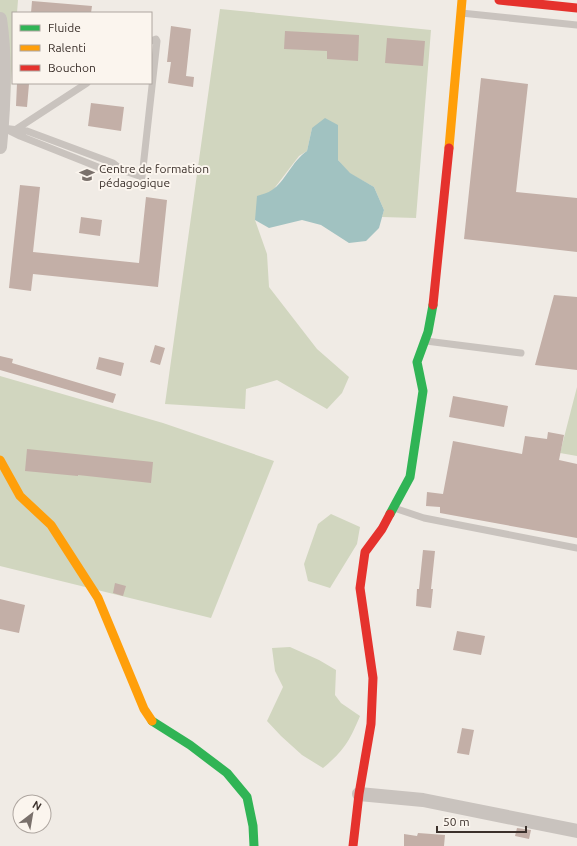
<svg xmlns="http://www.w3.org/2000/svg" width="577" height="846" font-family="Ubuntu,sans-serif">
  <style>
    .green { fill: #d1d6bf }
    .water { fill: #a1c2c1 }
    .building { fill: #c3afa7 }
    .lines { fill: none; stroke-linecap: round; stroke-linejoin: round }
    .lane { stroke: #c9c3be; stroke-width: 7 }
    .street { stroke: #c9c3be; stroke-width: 14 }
    .fast { stroke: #30b455; stroke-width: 9 }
    .slow { stroke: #ff9f0a; stroke-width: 9 }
    .jam { stroke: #e5322d; stroke-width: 9 }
    .labels { text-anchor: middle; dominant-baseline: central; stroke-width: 4; stroke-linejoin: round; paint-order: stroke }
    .poi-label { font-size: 12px; fill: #3b302b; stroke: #fbf5ee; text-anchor: start }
  </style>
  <rect width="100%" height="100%" fill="#f0ebe5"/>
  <!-- green -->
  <path class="green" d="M0,0H18L17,13H13V57L7,129L0,127Z
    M220,9L431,30L416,218L382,217L384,210L374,187L349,173L338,160V125L312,128L307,151L299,156L273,190L255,220L267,254L269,287L317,349L349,377L342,393L327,409L277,380L246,389L245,409L165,404Z
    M0,376L163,423L274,461L211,618L0,566Z
    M577,387V456L560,453Z
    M331,514L360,527L357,544L330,588L308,581L304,564L318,524Z
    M290,647L319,660L336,670L335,695L341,703L360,716C350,740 344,751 323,768L302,755L281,736L267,721L283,687L275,671L272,648Z"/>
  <!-- water -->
  <path class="water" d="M325,118L338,125V160L350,173L374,187L384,210L379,228L366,241L349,243L321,225L302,220L269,228L255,220L257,196C262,194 268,193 272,190C285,182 292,161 307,151L312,128Z"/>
  <!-- building -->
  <path class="building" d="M32,1L92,6L91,13H31Z
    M171,26L191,29L186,76L194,77L193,87L168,83L171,62H167Z
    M285,31L359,35L358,61L327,59V51L284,49Z
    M387,38L425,41L423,66L385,63Z
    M481,78L528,84L516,192L577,198V252L464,239Z
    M17,83L29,84L27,107L16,106Z
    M91,103L124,107L121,131L88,126Z
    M20,185L40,187L33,252L139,263L146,197L167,200L158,287L33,274L31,291L9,288Z
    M81,217L102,220L100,236L79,233Z
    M554,295L577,297V370L535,365Z
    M155,345L165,348L160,365L150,362Z
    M0,356L13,359L12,363L116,394L113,403L0,370Z
    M99,357L124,363L121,376L96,369Z
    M453,396L508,406L504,427L449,417Z
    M548,432L564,435L559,460L577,464V538L440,513V507L426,506L427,492L443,494L453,441L522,454L525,436L547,439Z
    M27,449L153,462L151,483L78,475V476L25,471Z
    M423,550L435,551L431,589H433L431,608L416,606L417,589H419Z
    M115,583L126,586L123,596L113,593Z
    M0,599L25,605L19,633L0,629Z
    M457,631L485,636L481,655L453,650Z
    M462,728L474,730L469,755L457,753Z
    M517,828L531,830L529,839L515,836Z
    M418,833L445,835L444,846H404V834L417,836Z"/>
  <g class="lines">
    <!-- lane -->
    <path class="lane" d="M461,13L577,25
      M2,128L27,131L113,163L122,170L142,177L157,41L156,39L151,41
      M15,130L87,83
      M10,131L20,136L108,171L122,170
      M426,341L521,353
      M394,508L424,518L577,548"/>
    <!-- street -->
    <path class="street" d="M0,19C6,59 4,106 0,147
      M359,794L423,800L577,831"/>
    <!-- fast -->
    <path class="fast" d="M390,514L410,477L423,391L417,362L428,332L433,305
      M152,721L190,745L227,773L247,797L253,826L254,846"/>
    <!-- slow -->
    <path class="slow" d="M449,148L462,0
      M0,460L20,496L51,525L98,598L144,709L152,721"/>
    <!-- jam -->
    <path class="jam" d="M499,0L577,8
      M433,305L449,148
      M353,846L359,794L371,724L373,678L360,588L365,552L382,529L390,514"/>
  </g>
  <!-- icons -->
  <defs>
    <g id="university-bare" transform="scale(1.2)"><path d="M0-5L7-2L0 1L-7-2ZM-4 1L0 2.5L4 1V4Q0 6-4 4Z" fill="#7a716c" stroke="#fbf5ee" stroke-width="2.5" paint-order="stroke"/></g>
  </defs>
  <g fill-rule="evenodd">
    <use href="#university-bare" x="87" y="175"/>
  </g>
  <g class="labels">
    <!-- poi labels -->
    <g class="poi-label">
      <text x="99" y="168">Centre de formation<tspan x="99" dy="14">pédagogique</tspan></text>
    </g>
  </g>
  <!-- legend -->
  <rect x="12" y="12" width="140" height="72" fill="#fbf5ee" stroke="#aea6a0"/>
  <rect x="20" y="25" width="20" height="6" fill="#30b455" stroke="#aea6a0"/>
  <text x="48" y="32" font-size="12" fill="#3b302b">Fluide</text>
  <rect x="20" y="45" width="20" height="6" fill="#ff9f0a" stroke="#aea6a0"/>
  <text x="48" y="52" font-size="12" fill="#3b302b">Ralenti</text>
  <rect x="20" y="65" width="20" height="6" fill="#e5322d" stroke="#aea6a0"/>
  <text x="48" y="72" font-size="12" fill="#3b302b">Bouchon</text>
  <!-- north arrow -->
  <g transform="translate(32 814) rotate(31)"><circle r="19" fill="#fbf5ee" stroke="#aea6a0"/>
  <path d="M0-3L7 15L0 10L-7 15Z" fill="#7a716c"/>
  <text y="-6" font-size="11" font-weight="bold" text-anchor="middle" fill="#3b302b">N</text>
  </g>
  <!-- scale -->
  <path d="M437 826v6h89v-6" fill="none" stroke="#3b302b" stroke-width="2"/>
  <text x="443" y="826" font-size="12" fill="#3b302b" stroke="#fbf5ee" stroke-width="3" paint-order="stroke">50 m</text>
</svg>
